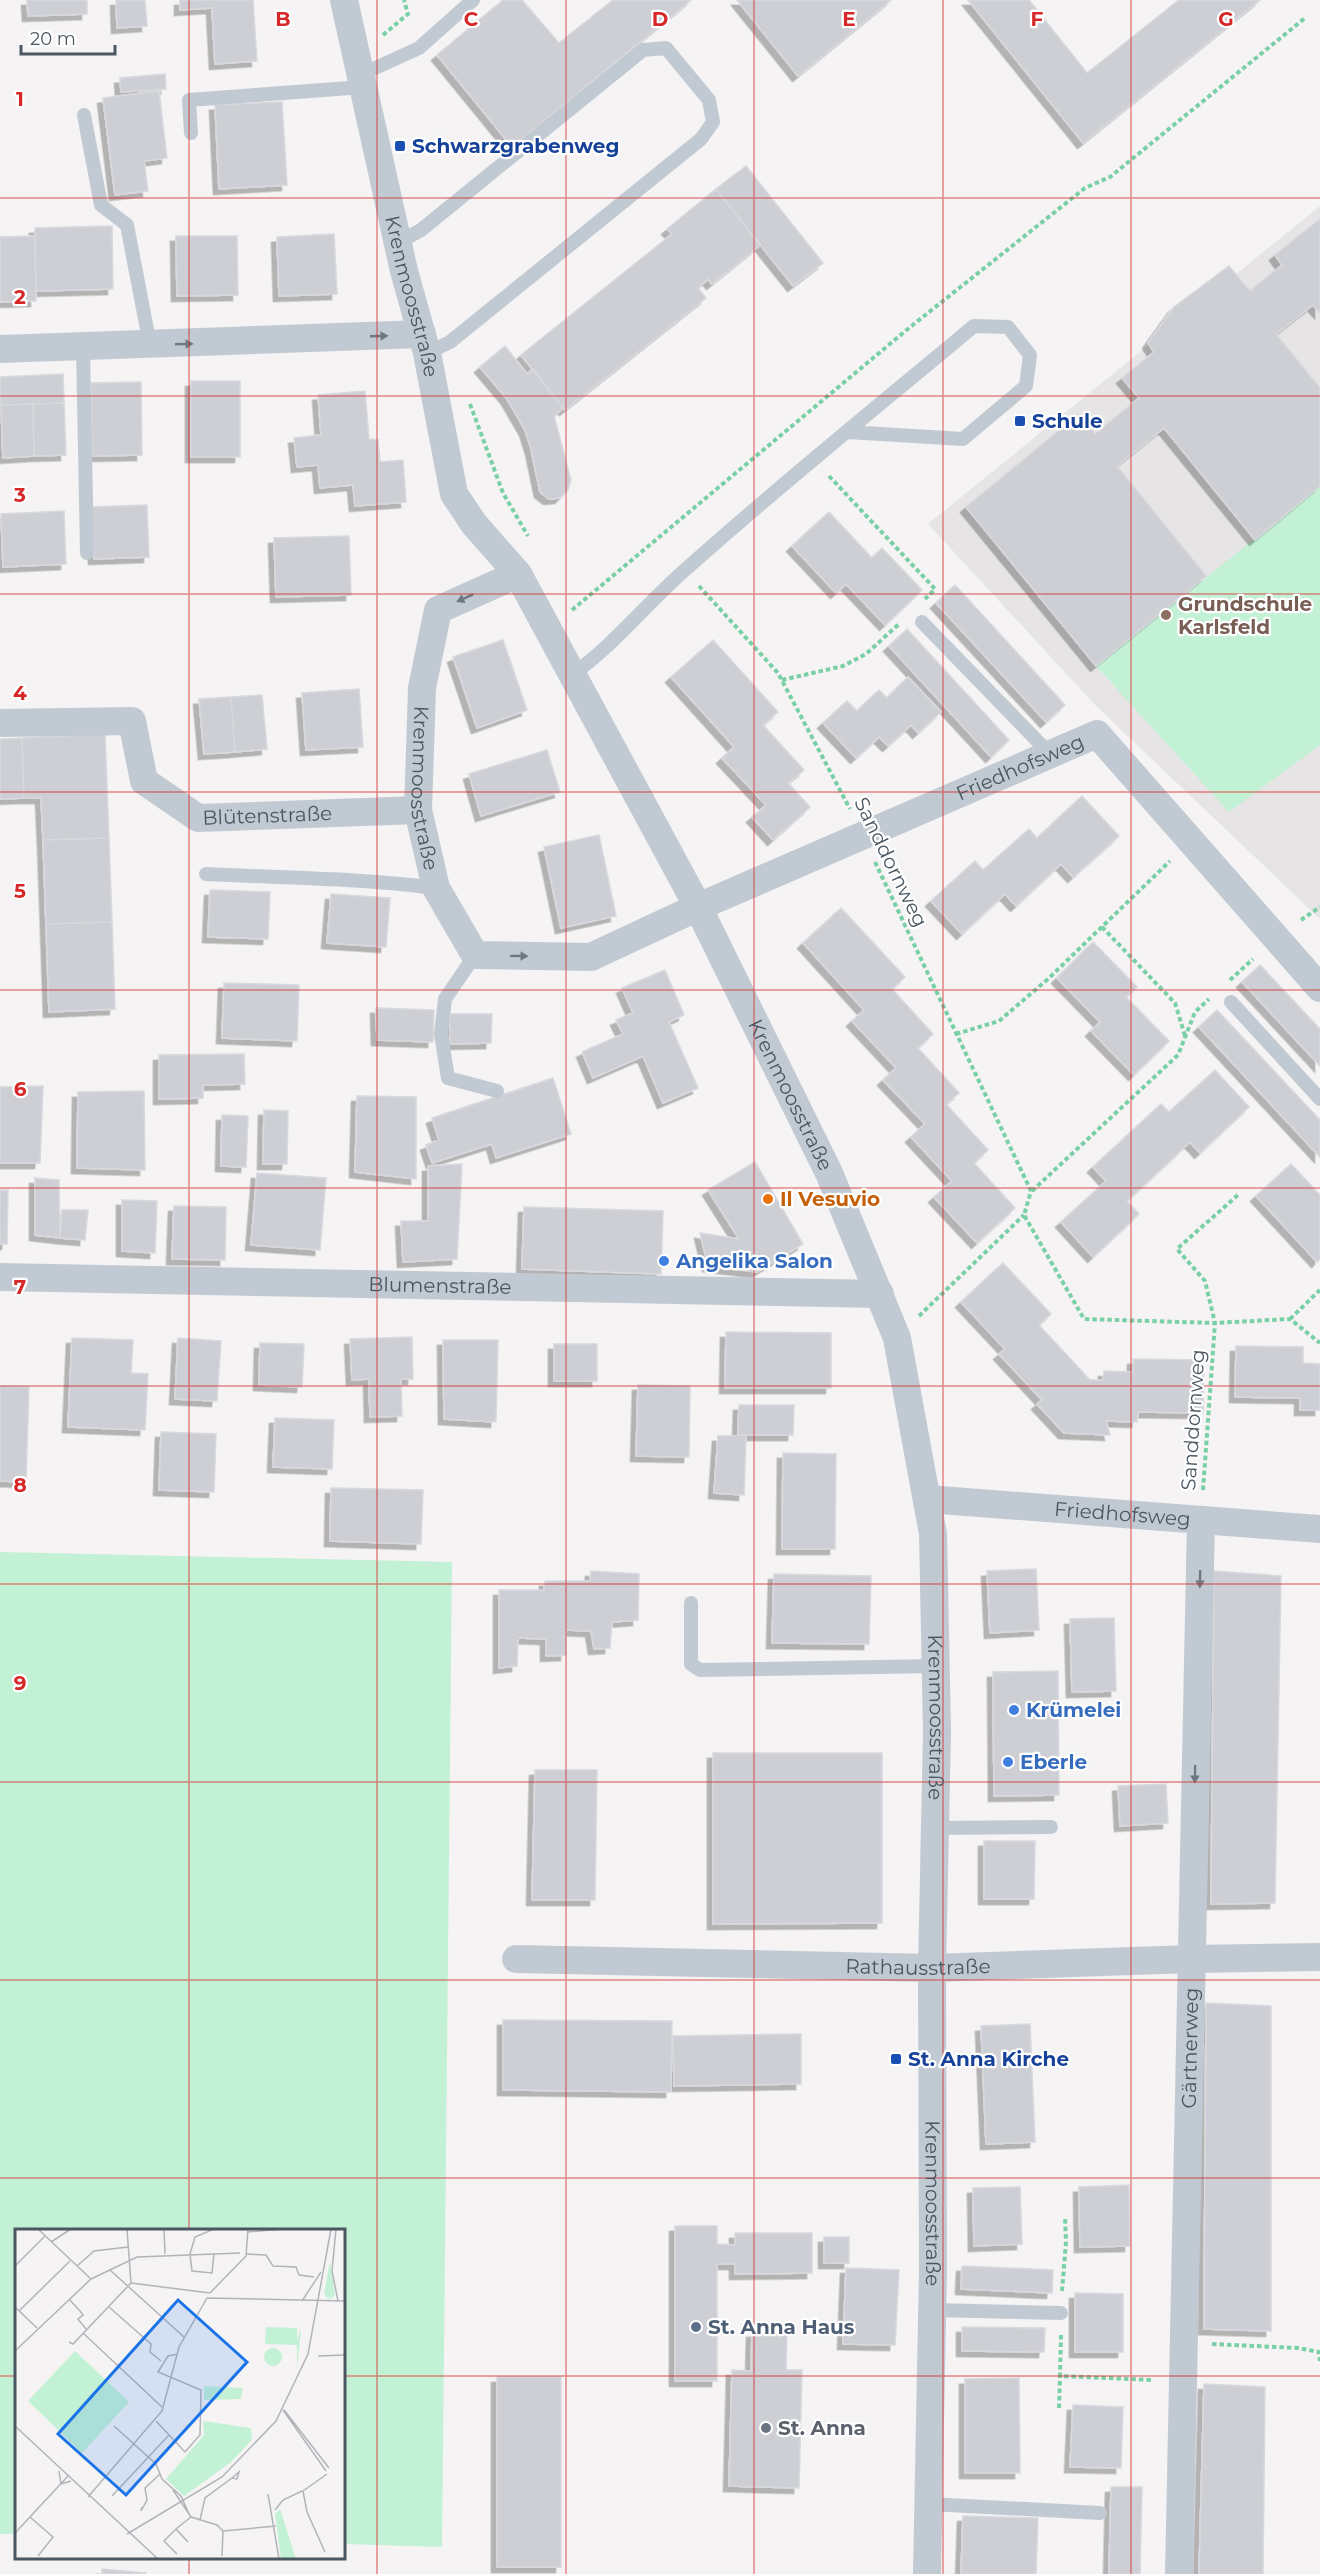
<svg xmlns="http://www.w3.org/2000/svg" width="1320" height="2574" font-family="Montserrat,sans-serif">
  <style>
    .education { fill: #e6e4e5 }
    .green { fill: #c3f1d5 }
    .building { fill: #cdcfd5; stroke: #d7d9de; stroke-width: 1.5; filter: url(#shadow) }
    .lines { fill: none; stroke-linecap: round; stroke-linejoin: round }
    .path { stroke: #7ad0a6; stroke-width: 4; stroke-dasharray: 4.5 3; stroke-linecap: butt }
    .service { stroke: #c1cad2; stroke-width: 14 }
    .minor { stroke: #c1cad2; stroke-width: 28 }
    .oneway { fill: #6e7983 }
    .grid { fill: none; stroke: #d62828; stroke-width: 1.5; stroke-opacity: 0.55 }
    .transit-dot { fill: #1a4fb4; stroke: #fff; stroke-width: 2 }
    .education-dot { fill: #8d6e63; stroke: #fff; stroke-width: 2 }
    .food-dot { fill: #e8710a; stroke: #fff; stroke-width: 2 }
    .shop-dot { fill: #3f7fe0; stroke: #fff; stroke-width: 2 }
    .service-dot { fill: #5c6f8a; stroke: #fff; stroke-width: 2 }
    .worship-dot { fill: #6b7280; stroke: #fff; stroke-width: 2 }
    .labels { text-anchor: middle; dominant-baseline: central; stroke-width: 4.5; stroke-linejoin: round; paint-order: stroke }
    .transit-label { font-size: 20px; font-weight: bold; fill: #164399; stroke: #fff; text-anchor: start }
    .street-label { font-size: 20px; fill: #4a5661; stroke: #fff }
    .education-label { font-size: 20px; font-weight: bold; fill: #785e54; stroke: #fff; text-anchor: start }
    .food-label { font-size: 20px; font-weight: bold; fill: #c56008; stroke: #fff; text-anchor: start }
    .shop-label { font-size: 20px; font-weight: bold; fill: #366cbe; stroke: #fff; text-anchor: start }
    .service-label { font-size: 20px; font-weight: bold; fill: #4e5e75; stroke: #fff; text-anchor: start }
    .worship-label { font-size: 20px; font-weight: bold; fill: #5b616d; stroke: #fff; text-anchor: start }
    .inset-road { fill: none; stroke: #b1b4b9; stroke-width: 1.5 }
    .view { fill: #1a73e8; fill-opacity: 0.15; stroke: #1a73e8; stroke-width: 3 }
    .inset-edge { fill: none; stroke: #4a5661; stroke-width: 3 }
    .grid-label { font-size: 20px; text-anchor: middle; font-weight: bold; fill: #d62828; stroke: #fff; stroke-width: 4.5; stroke-linejoin: round; paint-order: stroke }
  </style>
  <defs>
    <filter id="shadow"><feDropShadow dx="-5.5" dy="5.5" stdDeviation="0" flood-color="#0004"/></filter>
  </defs>
  <rect width="100%" height="100%" fill="#f5f3f3"/>
  <!-- education -->
  <path class="education" d="M1320,206V919L1096,706L928,524Z"/>
  <!-- green -->
  <path class="green" d="M1320,486V745L1229,812L1096,666Z
    M0,1552L452,1562L442,2547L344,2544V2230H16V2534H0Z"/>
  <!-- building -->
  <path class="building" d="M27,0H87V14L28,16Z
    M116,0H145L147,26L117,28Z
    M180,0H253L257,61L215,64L212,8L180,10Z
    M503,0H522L559,43L613,0H691L512,147L437,55Z
    M737,0H891L798,76Z
    M968,0H1029L1087,73L1179,0H1260L1083,143Z
    M165,74L166,89L121,92L120,78Z
    M159,91L167,158L144,161L148,191L115,195L103,98Z
    M282,102L287,185L219,189L215,105Z
    M746,166L823,263L793,286L716,189Z
    M716,189L760,245L712,284L708,279L698,288L706,298L565,410L521,355L672,234L667,229Z
    M1320,219V313L1313,305L1276,334L1320,388V486L1255,540L1164,428L1117,466L1206,576L1096,666L966,507L1079,414L1095,434L1139,398L1122,378L1154,352L1148,343L1174,307L1229,266L1250,291L1282,265L1275,255Z
    M112,226L113,289L36,291L35,228Z
    M334,234L337,294L279,296L277,237Z
    M35,236L36,301L0,302V237Z
    M176,236H237L238,295L177,296Z
    M505,346L527,374L533,369L563,408L554,416L571,480L568,490L560,498L549,499L540,492L531,449L525,430L507,399L480,367Z
    M63,374L64,403L1,405L0,377Z
    M191,381H240V457H191Z
    M141,382L142,455L92,456L91,383Z
    M365,391L369,439L378,440L380,462L403,460L406,502L355,506L353,485L320,488L318,465L297,467L294,438L321,435L318,395Z
    M64,403L66,455L34,456L33,404Z
    M33,404L34,456L3,458L1,405Z
    M147,505L149,557L94,559L92,507Z
    M64,511L66,564L3,567L1,514Z
    M829,512L872,558L882,548L922,590L885,625L846,584L836,593L792,546Z
    M349,536L351,595L276,597L274,538Z
    M955,585L1065,705L1046,722L936,603Z
    M907,629L1009,740L991,757L889,646Z
    M503,640L527,710L477,728L453,657Z
    M713,640L778,712L763,725L804,770L788,783L810,807L773,840L752,817L766,805L722,758L734,747L671,677Z
    M908,677L941,712L918,733L911,725L888,746L879,737L856,758L823,723L847,701L857,711L879,690L887,698Z
    M359,689L363,747L306,750L302,693Z
    M262,695L267,749L235,752L231,697Z
    M231,697L235,752L204,754L199,699Z
    M105,734L109,838L43,840L41,798H24L22,738Z
    M22,738L24,798L0,799V739Z
    M547,750L560,792L481,816L469,774Z
    M1082,796L1119,836L1073,877L1061,864L1016,906L1005,894L962,934L931,901L975,861L983,870L1029,829L1037,838Z
    M599,835L616,916L561,928L544,847Z
    M109,838L112,922L46,924L43,840Z
    M210,890L270,892L268,939L208,937Z
    M331,894L390,898L386,947L327,943Z
    M841,908L905,977L892,989L933,1034L918,1048L959,1093L946,1104L988,1150L974,1163L1015,1208L977,1243L934,1197L952,1181L911,1137L925,1124L883,1080L896,1068L852,1021L864,1010L803,943Z
    M112,922L115,1009L49,1012L46,924Z
    M1093,942L1137,987L1126,997L1169,1041L1134,1075L1091,1031L1100,1022L1057,978Z
    M1260,965L1320,1029V1066L1242,982Z
    M665,970L684,1015L669,1022L698,1088L663,1103L643,1056L593,1078L582,1052L623,1034L616,1020L633,1013L622,988Z
    M224,983L299,985L297,1041L222,1038Z
    M376,1008L434,1010L433,1042L377,1040Z
    M1217,1010L1320,1120V1157L1199,1027Z
    M450,1014H492L491,1043L450,1044Z
    M244,1054L245,1084L203,1085V1098L159,1099V1055Z
    M1215,1070L1249,1107L1200,1153L1190,1142L1127,1201L1139,1214L1093,1257L1061,1222L1106,1181L1093,1167L1161,1104L1169,1112Z
    M553,1078L571,1134L496,1158L492,1144L432,1163L426,1145L439,1140L432,1118Z
    M43,1086L40,1163H0V1087Z
    M144,1091L145,1170L77,1168L78,1092Z
    M357,1096L416,1097V1179L355,1172Z
    M264,1110L288,1111L287,1164H263Z
    M222,1115L248,1116L246,1167L221,1166Z
    M755,1162L803,1244L757,1272L708,1266L700,1233L739,1239L708,1190Z
    M462,1164L457,1259L403,1262L401,1221H428V1166Z
    M1291,1164L1320,1195V1259L1317,1262L1256,1196Z
    M257,1173L326,1178L320,1250L251,1245Z
    M35,1178L59,1180L60,1238L35,1235Z
    M0,1190H8L7,1244H0Z
    M122,1200L157,1201L155,1253L122,1251Z
    M174,1206L226,1207L225,1260L172,1259Z
    M524,1207L663,1211L661,1274L522,1269Z
    M62,1210H88L85,1240L60,1238Z
    M1003,1263L1051,1314L1039,1325L1090,1380H1103L1104,1371L1133,1372V1359L1204,1360L1203,1413L1138,1412L1137,1422L1106,1421L1110,1435L1064,1433L1037,1404L1042,1400L999,1354L1005,1349L961,1302Z
    M726,1332L831,1333V1388H725Z
    M412,1337L413,1379H401L402,1416L370,1417L369,1379L352,1380L350,1339Z
    M72,1338L133,1340L131,1373L148,1374L145,1430L68,1427Z
    M178,1338L221,1341L217,1401L175,1399Z
    M443,1340H498L496,1422L444,1419Z
    M260,1343L304,1344L302,1387L259,1385Z
    M554,1344H597V1381H554Z
    M1236,1346L1303,1347V1363L1320,1364V1410H1300V1398L1235,1397Z
    M638,1385L690,1386L689,1457L636,1456Z
    M0,1386L29,1387L26,1482L0,1481Z
    M739,1405H794L793,1435H738Z
    M275,1418L334,1420L332,1469L273,1467Z
    M161,1432L216,1434L214,1492L159,1490Z
    M746,1435L744,1495L714,1493L718,1436Z
    M783,1453L836,1454L835,1549H782Z
    M331,1488L423,1490L421,1544L330,1541Z
    M1036,1569L1039,1630L990,1633L987,1571Z
    M591,1571L639,1574L638,1620L612,1622L610,1648L594,1649L591,1631L566,1630V1655L546,1656V1639L518,1638L517,1666L499,1668V1590H544L545,1581H590Z
    M1214,1571L1281,1576L1275,1903L1211,1904Z
    M774,1574L871,1576L869,1644L772,1643Z
    M1114,1618L1116,1691L1072,1692L1070,1619Z
    M1058,1671L1059,1795L994,1796L993,1672Z
    M713,1753H882V1923L713,1924Z
    M535,1770H597L595,1900H532Z
    M1166,1784L1168,1823L1120,1826L1118,1786Z
    M984,1841H1035L1034,1899H984Z
    M1206,2003L1271,2006V2331L1204,2329Z
    M503,2020L672,2021L671,2092L503,2090Z
    M1030,2024L1035,2142L986,2144L981,2026Z
    M801,2034V2084L674,2086L673,2036Z
    M1129,2185L1130,2246L1080,2247L1079,2187Z
    M1020,2187L1022,2244L974,2246L973,2188Z
    M675,2226H717V2244L735,2245V2233H812V2273L735,2274V2264H717V2381H675Z
    M824,2237H849V2263H824Z
    M962,2266L1053,2270L1052,2293L961,2289Z
    M846,2268L899,2270L895,2345L843,2344Z
    M1075,2293L1123,2294V2352H1075Z
    M962,2327L1045,2328L1044,2352L962,2351Z
    M752,2332L787,2333L786,2370H802L799,2488L729,2486L732,2370L751,2371Z
    M497,2377H561V2567H497Z
    M1019,2378L1020,2473H965V2379Z
    M1204,2384L1265,2387L1263,2574H1199Z
    M1073,2405L1123,2407L1121,2468L1070,2467Z
    M1111,2487H1142L1140,2574H1109Z
    M963,2516L1038,2518L1036,2574H961Z
    M102,2569L146,2573V2574H102Z"/>
  <g class="lines">
    <!-- path -->
    <path class="path" d="M383,35L408,14L404,0
      M470,404L503,493L528,536
      M829,476L935,589L925,599
      M699,586L778,673L850,809
      M572,610L909,328L1085,188L1110,177L1305,18
      M782,680L843,666L866,654L900,623
      M875,862L1031,1191L1024,1215L1084,1319L1215,1323L1290,1319L1320,1343
      M1301,920L1320,907
      M1102,927L1175,1003L1185,1036
      M1230,980L1253,959
      M956,1034L999,1021L1048,979L1170,861
      M1032,1191L1178,1055L1195,1012L1209,999
      M919,1316L1024,1215
      M1290,1319L1320,1290
      M1203,1490L1215,1323L1205,1281L1177,1249L1239,1194
      M1062,2291L1066,2242L1065,2217
      M1061,2335L1060,2376L1153,2380
      M1212,2344L1298,2348L1319,2352L1320,2361
      M1059,2408L1060,2376"/>
    <!-- service -->
    <path class="service" d="M360,75L419,48L473,0
      M84,115L101,205L127,225L150,345
      M191,133L189,100L363,87
      M397,243L421,230L643,50L666,48L709,100L713,122L701,139L450,342L427,353
      M83,347L87,553
      M922,622L1050,754
      M573,674C615,644 647,603 686,569C780,485 878,406 974,326L1008,327L1030,355L1026,386L963,439L847,432
      M206,874C282,878 360,878 436,888
      M475,955L445,999L441,1034L448,1078L497,1091
      M1231,1002L1320,1099
      M691,1603V1664L700,1670L936,1666
      M935,1828L1051,1827
      M931,2310L1061,2313
      M929,2504L1100,2513"/>
    <!-- minor -->
    <g class="minor">
      <path id="s1" d="M344,0L404,271L427,353L454,494L474,524L518,574L698,907L829,1173L897,1338L933,1534L937,1731L932,1968L933,2270L927,2574"/>
      <path d="M0,349L422,334"/>
      <path id="s2" d="M518,574L438,610L422,688L418,810L436,888L475,955L591,957L698,907L1097,734L1320,988"/>
      <path id="s3" d="M0,723L132,721L144,781L198,818L418,810"/>
      <path id="s4" d="M0,1277L880,1294"/>
      <path id="s5" d="M927,1499L1320,1529"/>
      <path id="s6" d="M516,1959L932,1968L1191,1959L1320,1957"/>
      <path id="s7" d="M1179,2574L1201,1520"/>
    </g>
  </g>
  <!-- one-way arrows -->
  <defs><path id="oneway-solid" d="M-6-.8H1V-3.2L6.5 0L1 3.2V.8H-6Z" transform="scale(1.5)"/></defs>
  <g class="oneway">
    <use href="#oneway-solid" transform="translate(379 336) rotate(-2)"/>
    <use href="#oneway-solid" transform="translate(184 344) rotate(-2)"/>
    <use href="#oneway-solid" transform="translate(465 598) rotate(156)"/>
    <use href="#oneway-solid" transform="translate(519 956) rotate(1)"/>
    <use href="#oneway-solid" transform="translate(1200 1579) rotate(91)"/>
    <use href="#oneway-solid" transform="translate(1195 1774) rotate(91)"/>
  </g>
  <!-- grid -->
  <path class="grid" d="M189,0V2230M377,0V2574M566,0V2574M754,0V2574M943,0V2574M1131,0V2574M0,198H1320M0,396H1320M0,594H1320M0,792H1320M0,990H1320M0,1188H1320M0,1386H1320M0,1584H1320M0,1782H1320M0,1980H1320M0,2178H1320M0,2376H16M344,2376H1320M189,2558V2574"/>
  <!-- markers -->
  <g class="transit-dot">
    <rect x="394" y="140" width="12" height="12" rx="3"/>
    <rect x="1014" y="415" width="12" height="12" rx="3"/>
    <rect x="890" y="2053" width="12" height="12" rx="3"/>
  </g>
  <circle class="education-dot" cx="1166" cy="615" r="6"/>
  <circle class="food-dot" cx="768" cy="1199" r="6"/>
  <g class="shop-dot">
    <circle cx="664" cy="1261" r="6"/>
    <circle cx="1014" cy="1710" r="6"/>
    <circle cx="1008" cy="1762" r="6"/>
  </g>
  <circle class="service-dot" cx="696" cy="2327" r="6"/>
  <circle class="worship-dot" cx="766" cy="2428" r="6"/>
  <g class="labels">
    <!-- transit labels -->
    <g class="transit-label">
      <text x="412" y="146">Schwarzgrabenweg</text>
      <text x="1032" y="421">Schule</text>
      <text x="908" y="2059">St. Anna Kirche</text>
    </g>
    <!-- street labels -->
    <g class="street-label">
      <text stroke="none"><textPath href="#s1" startOffset="304">Krenmoosstraße</textPath></text>
      <text stroke="none"><textPath href="#s2" startOffset="1032">Friedhofsweg</textPath></text>
      <text stroke="none"><textPath href="#s2" startOffset="268">Krenmoosstraße</textPath></text>
      <text stroke="none"><textPath href="#s3" startOffset="328">Blütenstraße</textPath></text>
      <text transform="translate(891 862) rotate(64)">Sanddornweg</text>
      <text stroke="none"><textPath href="#s1" startOffset="1197">Krenmoosstraße</textPath></text>
      <text stroke="none"><textPath href="#s4" startOffset="440">Blumenstraße</textPath></text>
      <text transform="translate(1193 1420) rotate(-86)">Sanddornweg</text>
      <text stroke="none"><textPath href="#s5" startOffset="196">Friedhofsweg</textPath></text>
      <text stroke="none"><textPath href="#s1" startOffset="1845">Krenmoosstraße</textPath></text>
      <text stroke="none"><textPath href="#s6" startOffset="402">Rathausstraße</textPath></text>
      <text stroke="none"><textPath href="#s7" startOffset="526">Gärtnerweg</textPath></text>
      <text stroke="none"><textPath href="#s1" startOffset="2331">Krenmoosstraße</textPath></text>
    </g>
    <!-- education labels -->
    <g class="education-label">
      <text x="1178" y="604">Grundschule<tspan x="1178" dy="23">Karlsfeld</tspan></text>
    </g>
    <!-- food labels -->
    <g class="food-label">
      <text x="780" y="1199">Il Vesuvio</text>
    </g>
    <!-- shop labels -->
    <g class="shop-label">
      <text x="676" y="1261">Angelika Salon</text>
      <text x="1026" y="1710">Krümelei</text>
      <text x="1020" y="1762">Eberle</text>
    </g>
    <!-- service labels -->
    <g class="service-label">
      <text x="708" y="2327">St. Anna Haus</text>
    </g>
    <!-- worship labels -->
    <g class="worship-label">
      <text x="778" y="2428">St. Anna</text>
    </g>
  </g>
  <!-- overview -->
  <g transform="translate(15 2229)">
    <rect width="330" height="330" fill="#f5f3f3"/>
    <path d="M315,33L320,66L314,71L315,66L313,70L309,64ZM251,98L282,99V112L286,99L282,140V116L250,115ZM249 128a9 9 0 1 1 18 0a9 9 0 1 1-18 0ZM60,122L114,173L67,224L13,172ZM189,157L228,159L226,170L189,171ZM188,192L236,199L237,211L215,234L169,267L151,250L189,206ZM265,280L280,327L282,330H266L260,285Z" fill="#c3f1d5"/>
    <path class="inset-road" d="M23,0L76,50M112,0L116,54M149,0L150,25M199,0L180,8L175,25L177,42L197,44L199,24M321,0L317,42L323,72M232,3L268,0M36,13L56,0M231,25L251,26L258,37L281,38L284,46L299,48M0,37L30,7M62,37L79,22L113,18M95,41L169,108M116,54L195,64M195,64L231,27L233,0M192,69L330,72M54,70L65,82L68,86L63,90L71,100M287,72L306,43M0,78L22,99M94,78L136,115L135,123L146,132M4,82L55,32M68,104L148,179M54,113L58,115L116,54M0,122L76,50L122,28L225,24M303,127L330,126M268,181L311,242M269,181L314,239M141,192L170,223L185,206L186,161L143,143L153,127L163,125M0,197L143,330M99,197L141,235L147,250L166,267L174,285M44,242L46,255L56,252M224,243L222,250L217,249ZM158,261L176,288L202,296L208,302L207,327M253,265L264,330M97,267L154,206M73,268L147,182L164,118L192,69M127,278L126,282L132,271L130,259L145,245M260,281L268,271L287,262M15,288L38,308L23,327M185,291L190,269L217,249M161,300L149,312L162,325M208,302L261,297M0,304L54,246M112,305L207,248L261,192L293,125L316,0M173,313L161,300L176,288M310,323L292,283L288,262L312,245"/>
    <path class="view" d="M163,71L232,133L111,266L43,205Z"/>
    <rect width="330" height="330" class="inset-edge"/>
  </g>
  <g class="grid-label">
    <text x="283" y="26">B</text>
    <text x="471" y="26">C</text>
    <text x="660" y="26">D</text>
    <text x="849" y="26">E</text>
    <text x="1037" y="26">F</text>
    <text x="1226" y="26">G</text>
    <text x="20" y="106">1</text>
    <text x="20" y="304">2</text>
    <text x="20" y="502">3</text>
    <text x="20" y="700">4</text>
    <text x="20" y="898">5</text>
    <text x="20" y="1096">6</text>
    <text x="20" y="1294">7</text>
    <text x="20" y="1492">8</text>
    <text x="20" y="1690">9</text>
  </g>
  <!-- scale -->
  <path d="M21 45v9h94v-9" fill="none" stroke="#4a5661" stroke-width="3"/>
  <text x="30" y="45" font-size="18" fill="#4a5661" stroke="#ffffff" stroke-width="4.5" paint-order="stroke">20 m</text>
</svg>
